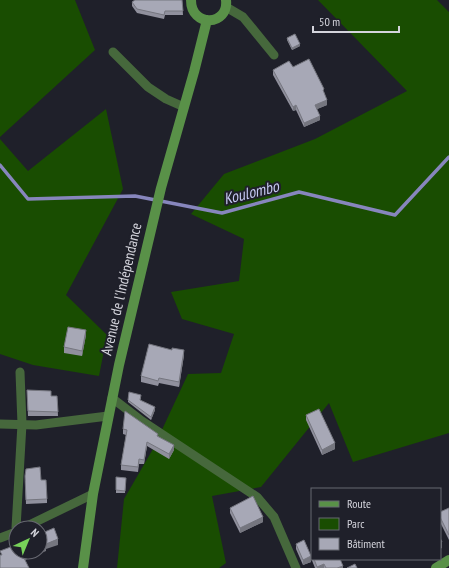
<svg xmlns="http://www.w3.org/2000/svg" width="449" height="568" font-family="'PT Sans Narrow',sans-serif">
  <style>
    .green { fill: #194d01 }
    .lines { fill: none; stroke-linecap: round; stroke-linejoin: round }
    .stream { stroke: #8786bd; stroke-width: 3.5 }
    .street { stroke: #46683c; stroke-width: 9 }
    .secondary { stroke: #599148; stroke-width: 10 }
    .wall { fill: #90909d }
    .shaded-wall { fill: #75767f }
    .building { fill: #a7a8b6; stroke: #75767f }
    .labels { text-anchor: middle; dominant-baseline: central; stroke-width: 4; stroke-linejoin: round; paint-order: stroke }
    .street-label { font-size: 15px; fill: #d4d4dc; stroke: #1f202a }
    .water-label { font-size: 16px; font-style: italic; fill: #c6c8f2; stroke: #1f202a }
  </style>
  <rect width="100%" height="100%" fill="#1f202a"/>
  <!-- green -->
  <path class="green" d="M0,0H75L95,50L0,137Z
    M318,0H437L449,12V433L353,462L329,403L261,487L212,496L226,563L219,568H117L124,499L153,449L188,374L221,373L234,334L182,319L171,292L239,281L244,239L191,214L224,174L315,139L407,91Z
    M106,109L123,189L66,295L107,335L99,376L33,365L0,354V139L28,171Z"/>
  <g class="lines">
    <!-- stream -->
    <path class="stream" d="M0,165L28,199L135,196L222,213L299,192L395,215L449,157"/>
    <!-- street -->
    <path class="street" d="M226,7L243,17L274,55
      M113,52L148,87L166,99L184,107
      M112,398L142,421L257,497L274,517L296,568
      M0,424L36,425L108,416
      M16,528L22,424L20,372
      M23,528L93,494
      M0,538L16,532"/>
    <!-- secondary -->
    <path class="secondary" d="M191,0C191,28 229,26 226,0
      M83,568L93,494L119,365L161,188L194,72L207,20
      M436,568L449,560"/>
  </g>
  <!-- wall -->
  <path class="wall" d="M182,0L183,15H165L164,19L137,13L132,6V2Z
    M287,38L300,46L292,50L287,40Z
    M293,67L324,92L327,105L317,109L320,120L304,127L296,110L293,111L273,75V70Z
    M86,335L82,356L64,353V347Z
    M184,355L179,387L159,383L158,386L141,382V376Z
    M27,390L51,396H57L58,416H28Z
    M141,398L140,400L155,410L151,420L128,402V400Z
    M306,415L335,449L322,455L306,420Z
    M123,429L158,436L174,450L169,459L147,446L144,464H139L138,472L121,470V465L126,435L123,434Z
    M116,477L126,478L125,493H116Z
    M41,480L47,499V503L26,504L25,481Z
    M230,508L263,522L240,533L230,513Z
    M449,508V540L440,522V512Z
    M296,544L311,556V553H312V559H340L343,568H315L311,558V562L303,565L296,549Z"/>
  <!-- shaded-wall -->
  <path class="shaded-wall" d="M300,44V46L292,50V48Z
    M327,100V105L315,110V105Z
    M296,105V110L293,111V107Z
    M320,116V120L304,127V123Z
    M86,330V335L82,356V351Z
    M184,350V355L179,387V382Z
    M155,407V410L151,420V417Z
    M147,442V446L144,464V460Z
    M335,443V449L322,455V450Z
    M174,445V450L169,459V454Z
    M263,517V522L240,533V528Z
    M58,539V545L46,549V551L23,561V556L32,552H40V549L46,544Z
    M442,542V548L440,549V543Z
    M311,556V562L303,565V560Z
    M324,564V568H317V567Z
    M343,566V568H337Z"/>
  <!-- building -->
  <path class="building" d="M135,0H182L183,11H165L164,15L137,9L132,2Z
    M295,34L300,44L292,48L287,38Z
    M309,59L324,89L323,90L327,100L315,105L320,116L304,123L296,105L293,107L273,70L289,61L293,67Z
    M68,327L86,330L82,351L64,347Z
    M149,344L172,350V348L184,350L179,382L159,378L158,381L141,376Z
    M27,390L51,391V396H57L58,412L28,411Z
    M129,392L141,395L140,400L155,407L151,417L128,400Z
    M319,409L335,443L322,450L306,415Z
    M125,411L158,434L157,436L174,445L169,454L147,442L144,460L139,459L138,467L121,465L127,430L123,429Z
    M40,467L41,480H46L47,499L26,500L25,476L26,469Z
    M116,477L126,478L125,491L116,490Z
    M253,496L263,517L240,528L230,508Z
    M449,508V535L440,517V512Z
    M54,528L58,539L46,544V546L40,549V534Z
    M440,538L442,542L440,543Z
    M304,540L311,556L303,560L296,544Z
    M16,545V552H32L23,556L29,568H0V555H2L0,551Z
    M314,559H340L343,566L337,568H326L324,564L317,567Z
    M355,564L357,568H347Z"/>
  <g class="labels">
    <!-- street labels -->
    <g class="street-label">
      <text transform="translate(121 289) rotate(-77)">Avenue de l'Indépendance</text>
    </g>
    <!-- water labels -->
    <g class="water-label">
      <text transform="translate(251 192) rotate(-14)">Koulombo</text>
    </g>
  </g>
  <!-- legend -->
  <rect x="311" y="488" width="130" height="72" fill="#1f202a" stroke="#676871"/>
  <rect x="319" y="501" width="20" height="6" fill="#599148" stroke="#676871"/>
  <text x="347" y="508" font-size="12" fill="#d4d4dc">Route</text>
  <rect x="319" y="518" width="20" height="12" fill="#194d01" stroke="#676871"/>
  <text x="347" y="528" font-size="12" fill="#d4d4dc">Parc</text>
  <rect x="319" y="538" width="20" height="12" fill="#a7a8b6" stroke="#676871"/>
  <text x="347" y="548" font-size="12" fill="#d4d4dc">Bâtiment</text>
  <!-- north arrow -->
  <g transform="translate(28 540) rotate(44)"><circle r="19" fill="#1f202a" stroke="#676871"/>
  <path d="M0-3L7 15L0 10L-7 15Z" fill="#77d259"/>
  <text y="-6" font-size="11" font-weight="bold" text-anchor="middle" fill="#d4d4dc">N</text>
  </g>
  <!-- scale -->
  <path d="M313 26v6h86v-6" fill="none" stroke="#d4d4dc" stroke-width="2"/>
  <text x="319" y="26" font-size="12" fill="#d4d4dc" stroke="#1f202a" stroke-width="3" paint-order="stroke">50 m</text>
</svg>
